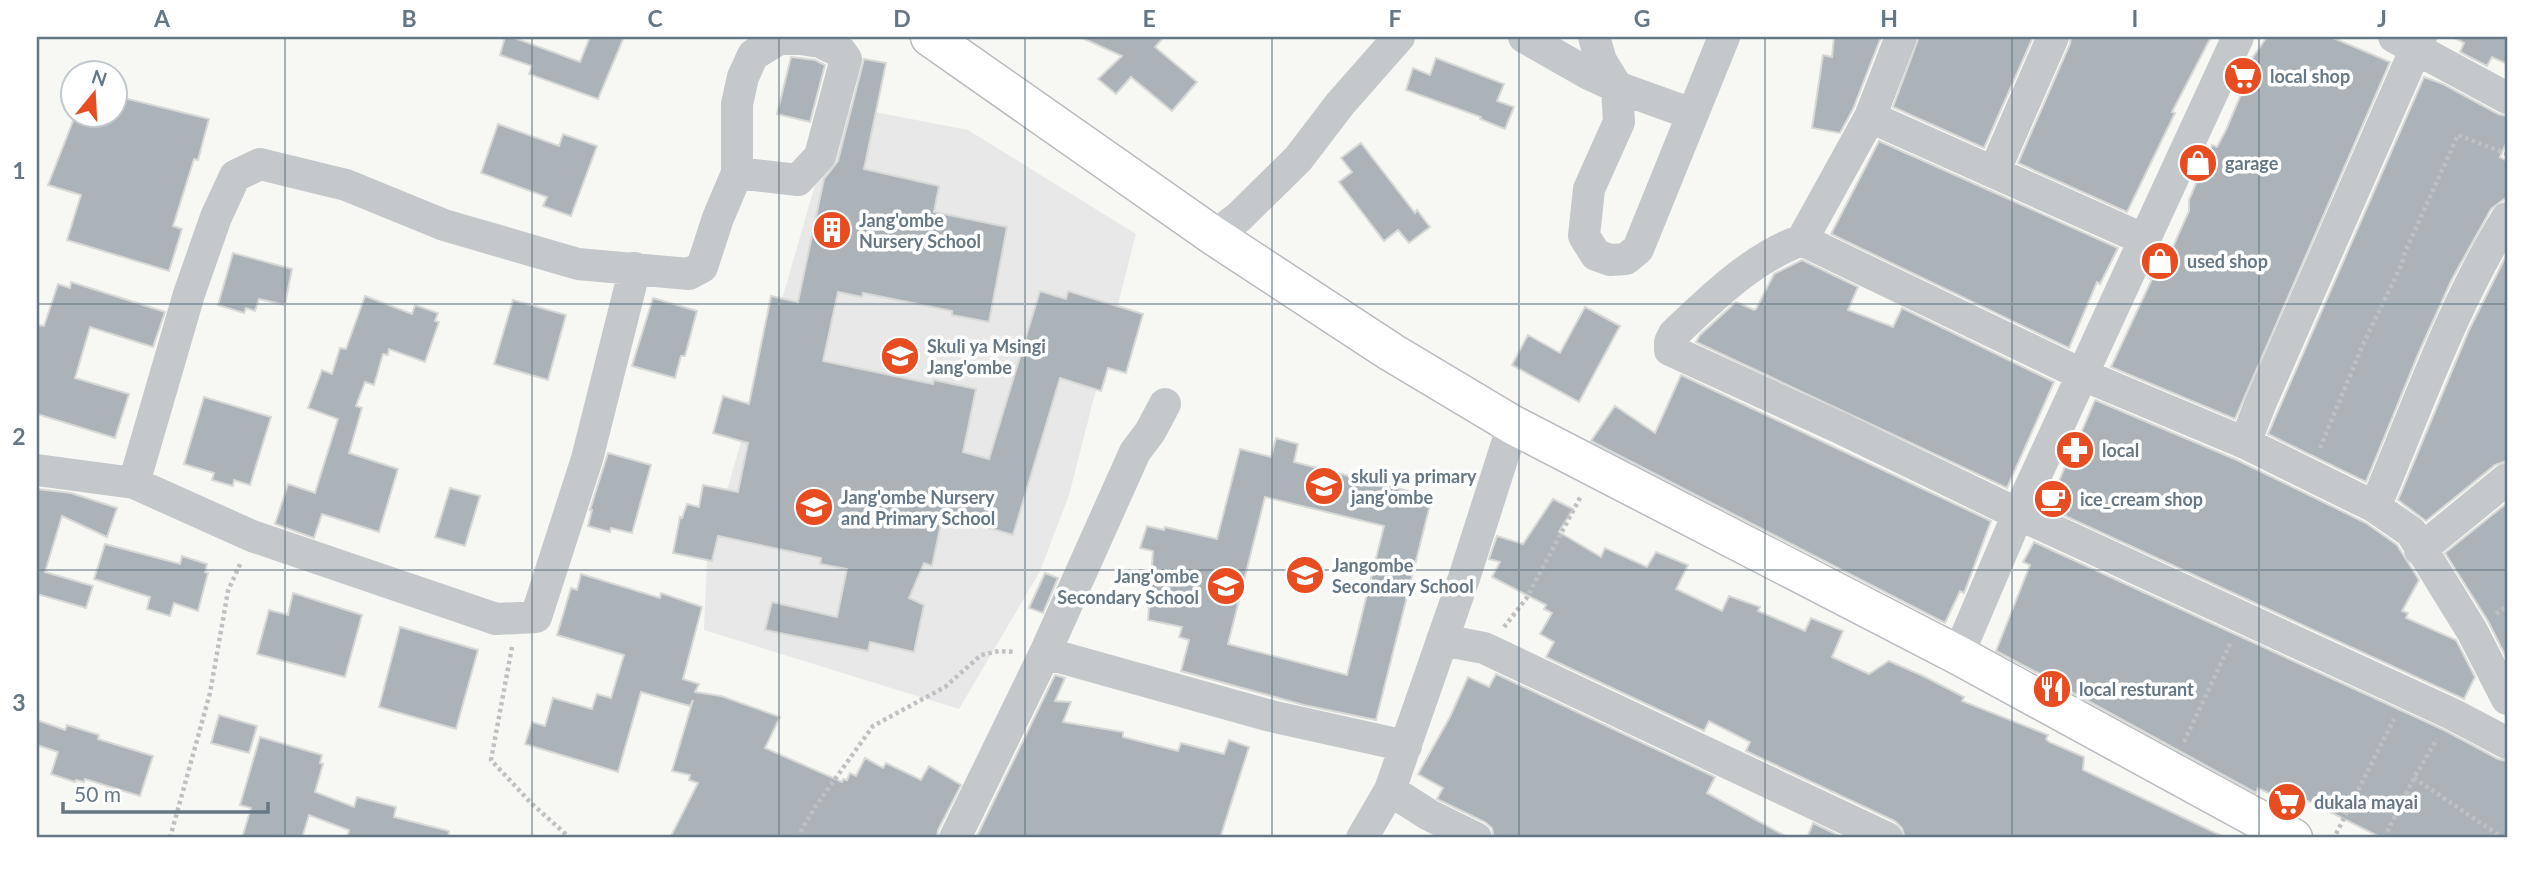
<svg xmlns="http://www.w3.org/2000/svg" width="2544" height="875" font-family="Lato,sans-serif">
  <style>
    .built { fill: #e7e8e7 }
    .building { fill: #abb3b9; stroke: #d8d8d6; stroke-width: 2; fill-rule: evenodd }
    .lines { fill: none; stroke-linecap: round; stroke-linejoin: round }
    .major-casing { stroke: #b7bbbf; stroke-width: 41 }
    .path { stroke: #bec0c2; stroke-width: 4.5; stroke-dasharray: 3.5 3.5; stroke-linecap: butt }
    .minor { stroke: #c4c8cb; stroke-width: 32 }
    .major { stroke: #fff; stroke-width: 38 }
    .grid { fill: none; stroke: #657785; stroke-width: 2; stroke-opacity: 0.55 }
    .labels { text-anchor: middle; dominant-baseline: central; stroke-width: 7; stroke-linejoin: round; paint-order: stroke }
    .poi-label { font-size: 18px; font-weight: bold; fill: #657785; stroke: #fff; text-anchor: start }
    .neatline { fill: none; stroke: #657785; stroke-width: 2.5 }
    .grid-label { font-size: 23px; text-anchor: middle; font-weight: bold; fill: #657785 }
  </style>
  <rect width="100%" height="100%" fill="#f7f7f3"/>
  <!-- built -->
  <path class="built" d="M838,105L968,130L1136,234L1069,495L1040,571L959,709L704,630L707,560Z"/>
  <!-- building -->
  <path class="building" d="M505,37H512L580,62L590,37H624L598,99L529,74L532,66L500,55Z
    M1080,37H1164L1155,47L1197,82L1172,111L1131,77L1116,94L1098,79L1122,56Z
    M1834,37H1881L1853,109L1840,133L1812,128L1823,55L1832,57Z
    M1919,37H2033L1984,148L1893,107Z
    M2071,37H2211L2172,112L2175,113L2127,212L2018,163L2070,44Z
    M2267,37H2331L2390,62L2235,419L2111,367L2167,247L2172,249L2189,211V200L2212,145L2217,147L2226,130L2245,85L2241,84L2253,57Z
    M2453,37H2507V64L2492,57L2487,66L2460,52L2464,43Z
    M791,57L815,60L825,65L810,122L777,114Z
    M1436,58L1504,84L1497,101L1514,107L1505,129L1480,119L1481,117L1406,90L1413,68L1430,75Z
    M864,59L886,63L864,169L939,186L934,212L1007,227L989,322L952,315V311L863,293L862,297L838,292L823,361L933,384L934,380L976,389L963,452L989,459L1040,291L1066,299L1068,291L1143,314L1126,373L1108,368L1101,391L1060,378L1013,535L943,514L932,566L924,563L909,598L924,605L914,652L870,642L868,651L765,630L772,602L837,617L847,569L820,564L821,558L718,536L712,561L673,553L680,517L682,518L687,504L699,507L703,485L738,492L748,443L713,433L723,396L749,404L771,296L798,302L824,179L838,161Z
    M2424,77L2443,84L2498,114L2507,116V141L2500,157L2507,161V197L2491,209L2452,279L2419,352L2366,482L2268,434Z
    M116,96L209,119L198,160L194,159L173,226L182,229L169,271L67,240L81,195L48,185L75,116H116Z
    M498,124L559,146L563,134L597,146L571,216L543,206L547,197L481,173Z
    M1879,141L2118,248L2100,284L2097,282L2069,348L1831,234Z
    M1361,143L1415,213L1417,210L1430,227L1409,243L1398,230L1384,241L1339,182L1352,172L1341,158Z
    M233,253L292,269L285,305L259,299L255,311L246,308L244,313L218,305Z
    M2506,256L2507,461L2495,465L2426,521L2398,500L2469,330Z
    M1802,260L1858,287L1848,310L1893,327L1902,308L2054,382L2007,488L1696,342L1700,335L1736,302L1754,310L1756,309L1774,274Z
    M71,282L165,312L153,347L90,327L75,378L129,394L115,438L37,414V325L44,326L58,284L70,288Z
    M365,296L412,314L415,305L438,313L435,321L439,322L425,362L389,349L388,355L383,354L374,385L365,382L356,406L362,408L349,453L398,469L379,532L322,514L314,538L275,524L288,484L315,493L338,419L308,408L322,370L332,374L340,348L346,349Z
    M653,298L697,311L685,356H681L675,378L632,366Z
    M513,300L566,315L548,380L494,364Z
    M1585,307L1620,326L1579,402L1512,365L1528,335L1560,353Z
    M1681,375L1991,521L1964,593L1960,591L1945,623L1591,441L1615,406L1655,433Z
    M204,397L271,417L250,485L234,480L233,486L212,480L214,473L184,464Z
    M2095,400L2237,460L2366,523L2397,545L2419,580L2402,611L2408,613L2406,618L2456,640L2475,677L2464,699L2048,508L2077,437L2079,438Z
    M1276,438L1298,444L1294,462L1432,497L1376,720L1304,705L1181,671L1189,640L1179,637L1182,627L1148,620L1153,551L1140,548L1147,526L1164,530L1165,527L1217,539L1240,449L1271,457ZM1265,497L1384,526L1347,675L1228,644Z
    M608,453L651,465L632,533L611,528L610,532L588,526L592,510H590Z
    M450,488L480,496L465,546L435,537Z
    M37,489L71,493L117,508L107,537L62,516L45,572L93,586L86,608L37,594Z
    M1553,499L1573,509L1559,532L1601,557L1605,548L1647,567L1656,552L1688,565L1676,589L1722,611L1729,596L1760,607L1758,611L1805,631L1811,618L1843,631L1832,657L1869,674L1889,661L1923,676L1964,697L1962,701L2048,735L2046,739L2049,742L2084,757L2083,770L2226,838H1905L1902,828L1895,821L1746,751L1750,742L1709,721L1704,731L1546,657L1554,642L1540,634L1552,613L1544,609L1546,605L1492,577L1500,562L1489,559L1497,536L1523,544Z
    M2507,503V659L2488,621L2445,553Z
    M2034,542L2444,730L2498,759L2507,761V838H2382L2304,799L2300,808L2258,788L2256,793L2068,690L2069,687L2034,671L1996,651L2030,565L2023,562Z
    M105,544L180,564L182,556L207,564L205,572L208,573L198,611L174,603L170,616L147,609L150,597L94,579Z
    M1045,573L1058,578L1043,613L1029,608Z
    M581,574L660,598L661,593L702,607L683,679L699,684L695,692L721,696L780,717L765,748L842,782L843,779L847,780L850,773L856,776L865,758L883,768L886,763L921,780L929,766L961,785L938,830L937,838H670L698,783L689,780L690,775L672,771L693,700L690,706L641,692L618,772L525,744L532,722L545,726L553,698L592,709L597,694L611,698L624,655L557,635L571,588L577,590Z
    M293,593L362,615L345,677L257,654L269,610L288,615Z
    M400,627L478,650L456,729L379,707Z
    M1496,674L1715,777L1707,793L1789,838H1494L1492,828L1485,822L1437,799L1443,788L1418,774L1450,717L1468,677L1489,687Z
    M1055,675L1065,678L1055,701L1071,702L1063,722L1123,732V737L1178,751L1181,743L1224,754L1229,740L1249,747L1220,838H976Z
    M219,715L257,726L249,753L211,743Z
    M37,720L65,730L67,725L99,735L98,739L153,756L140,796L85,779L84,782L76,780L75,782L51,774L58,752L37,745Z
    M260,737L322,755L320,763L323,764L315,792L354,807L357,797L396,807L394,817L449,831L448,838H347L349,830L309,815L302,838H242L251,808L240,805Z
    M1813,823L1844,838H1807Z"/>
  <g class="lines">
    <!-- major casing -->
    <g class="major-casing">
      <path id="major" d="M930,37L1214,236L1391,352L1513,425L1958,655L2293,838"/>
    </g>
    <!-- path -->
    <path class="path" d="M2320,448L2364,342L2401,266L2405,252L2458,135L2507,154
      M2496,614L2507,606
      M1504,627L1526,599L1581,496
      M512,647L491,760L531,803L570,838
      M2184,742L2231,642
      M2414,778L2503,838
      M170,838L210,693L228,591L241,562
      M797,838L815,807L873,726L945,687L981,655L999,651L1016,652
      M2331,838L2335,836L2394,719
      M2384,838L2414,778L2437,739"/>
    <!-- minor -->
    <path class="minor" d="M1524,37L1589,74L1617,87L1619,122L1589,189L1584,236L1596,255L1610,260L1626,259L1638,249L1724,37
      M1594,37L1601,61L1617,87L1692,114
      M1901,37L1870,117L1802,240C1752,258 1712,298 1674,334L1670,342V350L1840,428L2018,514L2452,714L2507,743
      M2394,37L2507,98
      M1870,117L2143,239
      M1994,172L2053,37
      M1214,236L1239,217L1298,159L1340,104L1399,37
      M1802,240L2083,375L2245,443L2261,402L2421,37
      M2245,443L2375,507C2416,411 2452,306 2507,218
      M37,470L134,483L252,536L496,619L536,617L587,459L635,268
      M134,483L189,294L216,217L235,176L260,164L346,185L444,225L578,264L689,274L702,267L718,218L737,173V104L743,77L753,55L779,39H800L820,42L841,52L846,59L820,156L798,180L737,173
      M2375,507L2411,532L2472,631L2507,699
      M2420,550L2507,479
      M1442,640L1484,648L1887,838
      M1045,653L1271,716L1406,746
      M1958,655L2018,514L2238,37
      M1390,790L1429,815L1476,838
      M955,838L1045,653L1135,452L1150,432L1165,404
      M1362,838L1390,790L1464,578L1513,425"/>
    <!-- major -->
    <use href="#major" class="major"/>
  </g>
  <!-- grid -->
  <path class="grid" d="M285,37V838M532,37V838M779,37V838M1025,37V838M1272,37V838M1519,37V838M1765,37V838M2012,37V838M2259,37V838M37,304H2507M37,570H2507"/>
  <!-- icons -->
  <defs>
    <g id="supermarket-disc" transform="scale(2.0125)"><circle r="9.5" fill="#e84d22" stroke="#fff"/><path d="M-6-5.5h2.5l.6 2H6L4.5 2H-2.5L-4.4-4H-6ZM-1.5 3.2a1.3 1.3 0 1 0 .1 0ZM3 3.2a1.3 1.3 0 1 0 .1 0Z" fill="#fff"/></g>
    <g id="shop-disc" transform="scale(2.0125)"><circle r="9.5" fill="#e84d22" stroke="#fff"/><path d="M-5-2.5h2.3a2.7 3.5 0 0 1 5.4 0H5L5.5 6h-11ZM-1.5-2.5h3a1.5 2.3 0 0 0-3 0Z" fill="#fff"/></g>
    <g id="building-disc" transform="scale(2.0125)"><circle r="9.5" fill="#e84d22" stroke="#fff"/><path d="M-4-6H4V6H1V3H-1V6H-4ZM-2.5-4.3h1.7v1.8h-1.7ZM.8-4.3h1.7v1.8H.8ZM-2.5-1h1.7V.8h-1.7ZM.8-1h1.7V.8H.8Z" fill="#fff"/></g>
    <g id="school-disc" transform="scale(2.0125)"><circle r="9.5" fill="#e84d22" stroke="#fff"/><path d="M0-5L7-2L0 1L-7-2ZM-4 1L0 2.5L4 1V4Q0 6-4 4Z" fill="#fff"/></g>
    <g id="pharmacy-disc" transform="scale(2.0125)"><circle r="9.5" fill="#e84d22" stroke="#fff"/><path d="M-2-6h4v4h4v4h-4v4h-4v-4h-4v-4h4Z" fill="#fff"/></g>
    <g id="cafe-disc" transform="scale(2.0125)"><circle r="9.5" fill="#e84d22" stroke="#fff"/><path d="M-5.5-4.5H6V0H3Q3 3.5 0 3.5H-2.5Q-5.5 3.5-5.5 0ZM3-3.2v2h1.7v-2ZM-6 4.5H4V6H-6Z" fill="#fff"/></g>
    <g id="restaurant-disc" transform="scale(2.0125)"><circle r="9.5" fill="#e84d22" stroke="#fff"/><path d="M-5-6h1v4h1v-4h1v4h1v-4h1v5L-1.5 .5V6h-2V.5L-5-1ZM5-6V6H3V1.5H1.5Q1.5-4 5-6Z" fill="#fff"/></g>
  </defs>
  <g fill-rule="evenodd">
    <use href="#supermarket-disc" x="2243" y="76"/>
    <use href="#shop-disc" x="2198" y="163"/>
    <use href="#building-disc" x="832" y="230"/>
    <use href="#shop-disc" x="2160" y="261"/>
    <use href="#school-disc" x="900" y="356"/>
    <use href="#pharmacy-disc" x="2075" y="450"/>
    <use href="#school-disc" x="1324" y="486"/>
    <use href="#cafe-disc" x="2053" y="499"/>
    <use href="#school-disc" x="814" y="507"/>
    <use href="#school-disc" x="1305" y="575"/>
    <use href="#school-disc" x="1226" y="586"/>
    <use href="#restaurant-disc" x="2052" y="689"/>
    <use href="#supermarket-disc" x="2287" y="802"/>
  </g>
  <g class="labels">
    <!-- poi labels -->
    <g class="poi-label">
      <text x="2270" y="76">local shop</text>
      <text x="2225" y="163">garage</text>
      <text x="859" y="220">Jang'ombe<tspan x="859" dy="21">Nursery School</tspan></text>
      <text x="2187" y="261">used shop</text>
      <text x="927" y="346">Skuli ya Msingi<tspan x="927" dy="21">Jang'ombe</tspan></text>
      <text x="2102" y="450">local</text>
      <text x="1351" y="476">skuli ya primary<tspan x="1351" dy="21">jang'ombe</tspan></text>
      <text x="841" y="497">Jang'ombe Nursery<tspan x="841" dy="21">and Primary School</tspan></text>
      <text x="2080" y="499">ice_cream shop</text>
      <text x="1332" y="565">Jangombe<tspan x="1332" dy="21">Secondary School</tspan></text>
      <text x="1199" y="576" text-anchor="end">Jang'ombe<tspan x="1199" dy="21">Secondary School</tspan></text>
      <text x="2079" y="689">local resturant</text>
      <text x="2314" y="802">dukala mayai</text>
    </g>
  </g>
  <!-- border -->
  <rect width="2544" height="875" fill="none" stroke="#ffffff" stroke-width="77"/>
  <!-- north arrow -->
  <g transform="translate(94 94) rotate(18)"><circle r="33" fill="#ffffff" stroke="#c1c9ce" stroke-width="2"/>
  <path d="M0-5L12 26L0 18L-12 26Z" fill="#e84d22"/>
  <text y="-10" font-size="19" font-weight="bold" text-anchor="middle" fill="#657785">N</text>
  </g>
  <!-- scale -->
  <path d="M63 802v10h205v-10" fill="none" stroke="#657785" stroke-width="3.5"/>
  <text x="74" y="802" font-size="21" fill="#657785" stroke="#ffffff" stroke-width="5" paint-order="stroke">50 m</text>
  <rect x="38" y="38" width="2468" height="798" class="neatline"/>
  <g class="grid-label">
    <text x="162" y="27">A</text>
    <text x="409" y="27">B</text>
    <text x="655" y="27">C</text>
    <text x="902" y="27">D</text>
    <text x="1149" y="27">E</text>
    <text x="1395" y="27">F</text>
    <text x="1642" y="27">G</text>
    <text x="1889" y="27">H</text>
    <text x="2135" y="27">I</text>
    <text x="2382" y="27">J</text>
    <text x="19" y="179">1</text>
    <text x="19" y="445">2</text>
    <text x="19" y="711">3</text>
  </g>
</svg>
